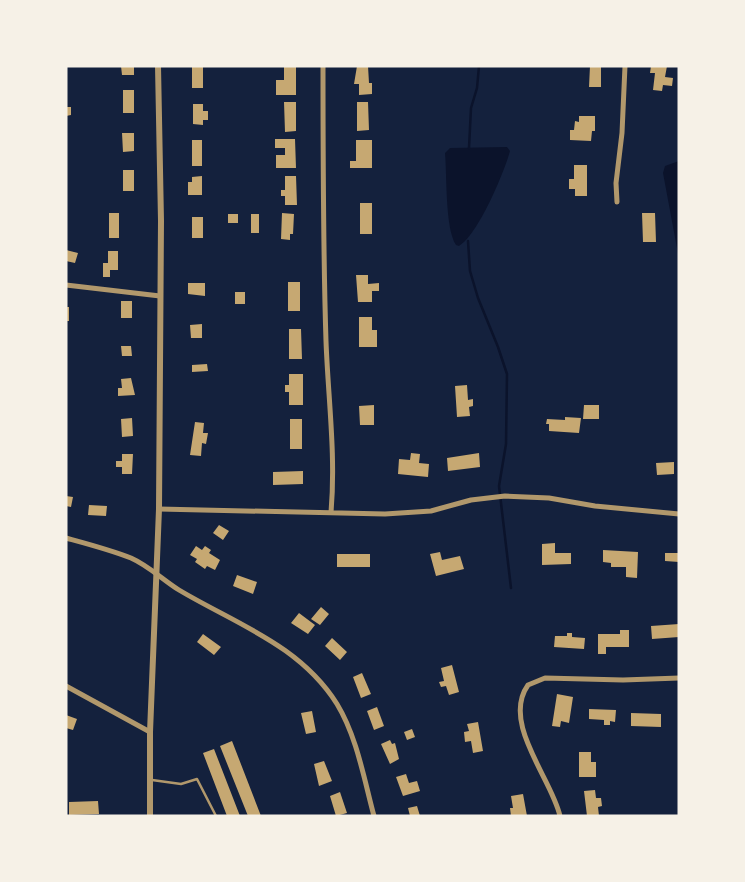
<svg xmlns="http://www.w3.org/2000/svg" width="745" height="882" font-family="Jost,sans-serif">
  <style>
    .water { fill: #0b132b }
    .lines { fill: none; stroke-linecap: round; stroke-linejoin: round }
    .stream { stroke: #0b132b; stroke-width: 2.5 }
    .building { fill: #c6a872 }
    .service { stroke: #b1986c; stroke-width: 2.5 }
    .minor { stroke: #b1986c; stroke-width: 5 }
    .tertiary { stroke: #b1986c; stroke-width: 6 }
  </style>
  <rect width="100%" height="100%" fill="#14213d"/>
  <!-- water -->
  <path class="water" d="M507,147L510,151C504,173 478,235 459,246L456,245C445,228 447,176 445,153L450,148Z
    M679,161V259L663,173L665,166Z"/>
  <g class="lines">
    <!-- stream -->
    <path class="stream" d="M469,148L471,108L477,88L479,66
      M468,241L470,271L478,298L498,347L507,374L506,444L499,486L511,588"/>
  </g>
  <!-- building -->
  <path class="building" d="M121,66H134V75H122Z
    M284,66H296V95H276V80H284Z
    M357,66H368L369,83H372V94L359,95V84H354Z
    M590,66H601V87H589Z
    M651,66H667L665,77L673,78L672,86L663,85L662,91L653,90L655,73H650Z
    M192,67H203V88H192Z
    M123,90H134V113H123Z
    M284,102H296V131L285,132Z
    M357,102H368L369,130L357,131Z
    M193,104H203V111H208V120H203V125L193,124Z
    M66,107H71V115L66,116Z
    M579,116H595V131H592L591,141L570,140V130H574L575,121L579,122Z
    M122,133H134V151L123,152Z
    M275,139H295L296,168H276V155H285V148H275Z
    M192,140H202V166H192Z
    M356,140H372V168H350V161H356Z
    M574,165H587V196H575V189H569V179H574Z
    M123,170H134V191H123Z
    M202,176V195H188V182H192V177Z
    M285,176H296L297,205H285V196H281V190H285Z
    M360,203H372V234H360Z
    M109,213H119V238H109Z
    M282,213L294,214L293,234H290V240L281,239Z
    M642,213H655L656,242H643Z
    M228,214H238V223H228Z
    M251,214H259V233H251Z
    M192,217H203V238H192Z
    M66,250L78,253L75,263L66,261Z
    M108,251H118V270H110V277H103V263H108Z
    M356,275H368V284L379,283V291H372V302H358Z
    M288,282H300V311H288Z
    M188,283H205V296L188,294Z
    M235,292H245V304H235Z
    M121,301H132V318H121Z
    M66,307H69V321H66Z
    M359,317H372V330H377V347H359Z
    M202,324V338H191L190,325Z
    M289,329H301L302,359H289Z
    M121,346H131L132,356H122Z
    M207,364L208,371L192,372V365Z
    M289,374H303V405H289V392H285V385H289Z
    M131,378L135,395L118,396V388H122L121,379Z
    M467,385L468,400L473,399V406L469,407L470,416L457,417L455,386Z
    M374,405V425H360L359,406Z
    M584,405H599V419H583Z
    M565,417L581,418L579,433L549,431V424H546L547,419L565,420Z
    M132,418L133,436L122,437L121,419Z
    M290,419H302V449H290Z
    M195,422L204,423L203,433H208L206,444L202,443L201,456L190,455Z
    M411,453L420,454L419,463L429,464L428,477L398,474L399,459L410,460Z
    M479,453L480,467L448,471L447,458Z
    M122,454H133L132,474H122V467H116V461H122Z
    M674,462V474L657,475L656,463Z
    M303,471V484L273,485V472Z
    M66,496L73,497L71,507L66,506Z
    M89,505L107,506L106,516L88,515Z
    M219,525L229,531L223,540L213,533Z
    M555,543V553H571V564L542,565V544Z
    M196,546L202,550L205,546L211,550L209,553L220,560L215,570L207,566L205,569L195,562L197,559L190,555Z
    M603,550L638,552L637,578L626,577V567H611V563L603,562Z
    M440,552L442,560L460,556L464,569L436,576L430,554Z
    M665,553H679V562L665,561Z
    M337,554H370V567H337Z
    M237,575L257,582L253,594L233,586Z
    M321,607L329,614L320,625L311,619Z
    M299,613L315,625L308,634L291,623Z
    M679,624V637L652,639L651,626Z
    M620,630H629V647H606V654H598V634H620Z
    M567,633H572V637L585,638L584,649L554,647L555,636H567Z
    M203,634L221,647L214,655L197,642Z
    M332,638L347,652L340,660L325,646Z
    M452,665L459,692L449,695L446,686L441,687L439,682L444,681L441,668Z
    M362,673L371,694L361,698L353,677Z
    M557,694L573,697L569,723L561,721L560,727L552,726Z
    M377,707L384,726L374,730L367,711Z
    M589,709L616,710L615,722L610,721V725H604V720L589,719Z
    M312,711L316,732L306,734L301,713Z
    M631,713L661,714V727L631,726Z
    M66,715L77,719L73,730L66,728Z
    M478,722L483,751L473,753L471,741L465,742L464,732L469,731L467,724Z
    M412,729L415,737L407,740L404,732Z
    M390,740L392,744L395,743L399,759L390,764L381,744Z
    M232,741L261,816H248L220,746Z
    M214,749L240,816H227L203,753Z
    M579,752H591V762H596V777H579Z
    M324,761L332,781L319,786L314,764Z
    M406,774L409,783L417,781L420,791L403,796L396,777Z
    M595,790L596,798H601L602,806L598,807L599,816H587L584,791Z
    M340,792L347,813L336,816L330,796Z
    M523,794L527,816H511L510,808H513L511,796Z
    M98,801L99,814L69,815V802Z
    M417,806L420,816H410L408,808Z"/>
  <g class="lines">
    <!-- service -->
    <path class="service" d="M152,780L181,784L197,779L216,816"/>
    <!-- minor -->
    <path class="minor" d="M323,66C323,158 323,249 326,341C328,397 336,455 331,512
      M617,202L616,183L622,133L625,66
      M66,285L160,296
      M159,509L385,514L431,511L471,500L505,496L549,498L595,506L679,514
      M66,538C88,544 111,550 131,558C149,566 163,580 179,590C236,624 300,645 337,704C357,737 364,779 374,816
      M66,686L150,732
      M560,816C552,779 501,723 528,685L545,678L623,680L679,678"/>
    <!-- tertiary -->
    <path class="tertiary" d="M150,816V732L159,509L161,221L158,66"/>
  </g>
  <!-- border -->
  <rect width="745" height="882" fill="none" stroke="#f6f1e7" stroke-width="135"/>
</svg>
